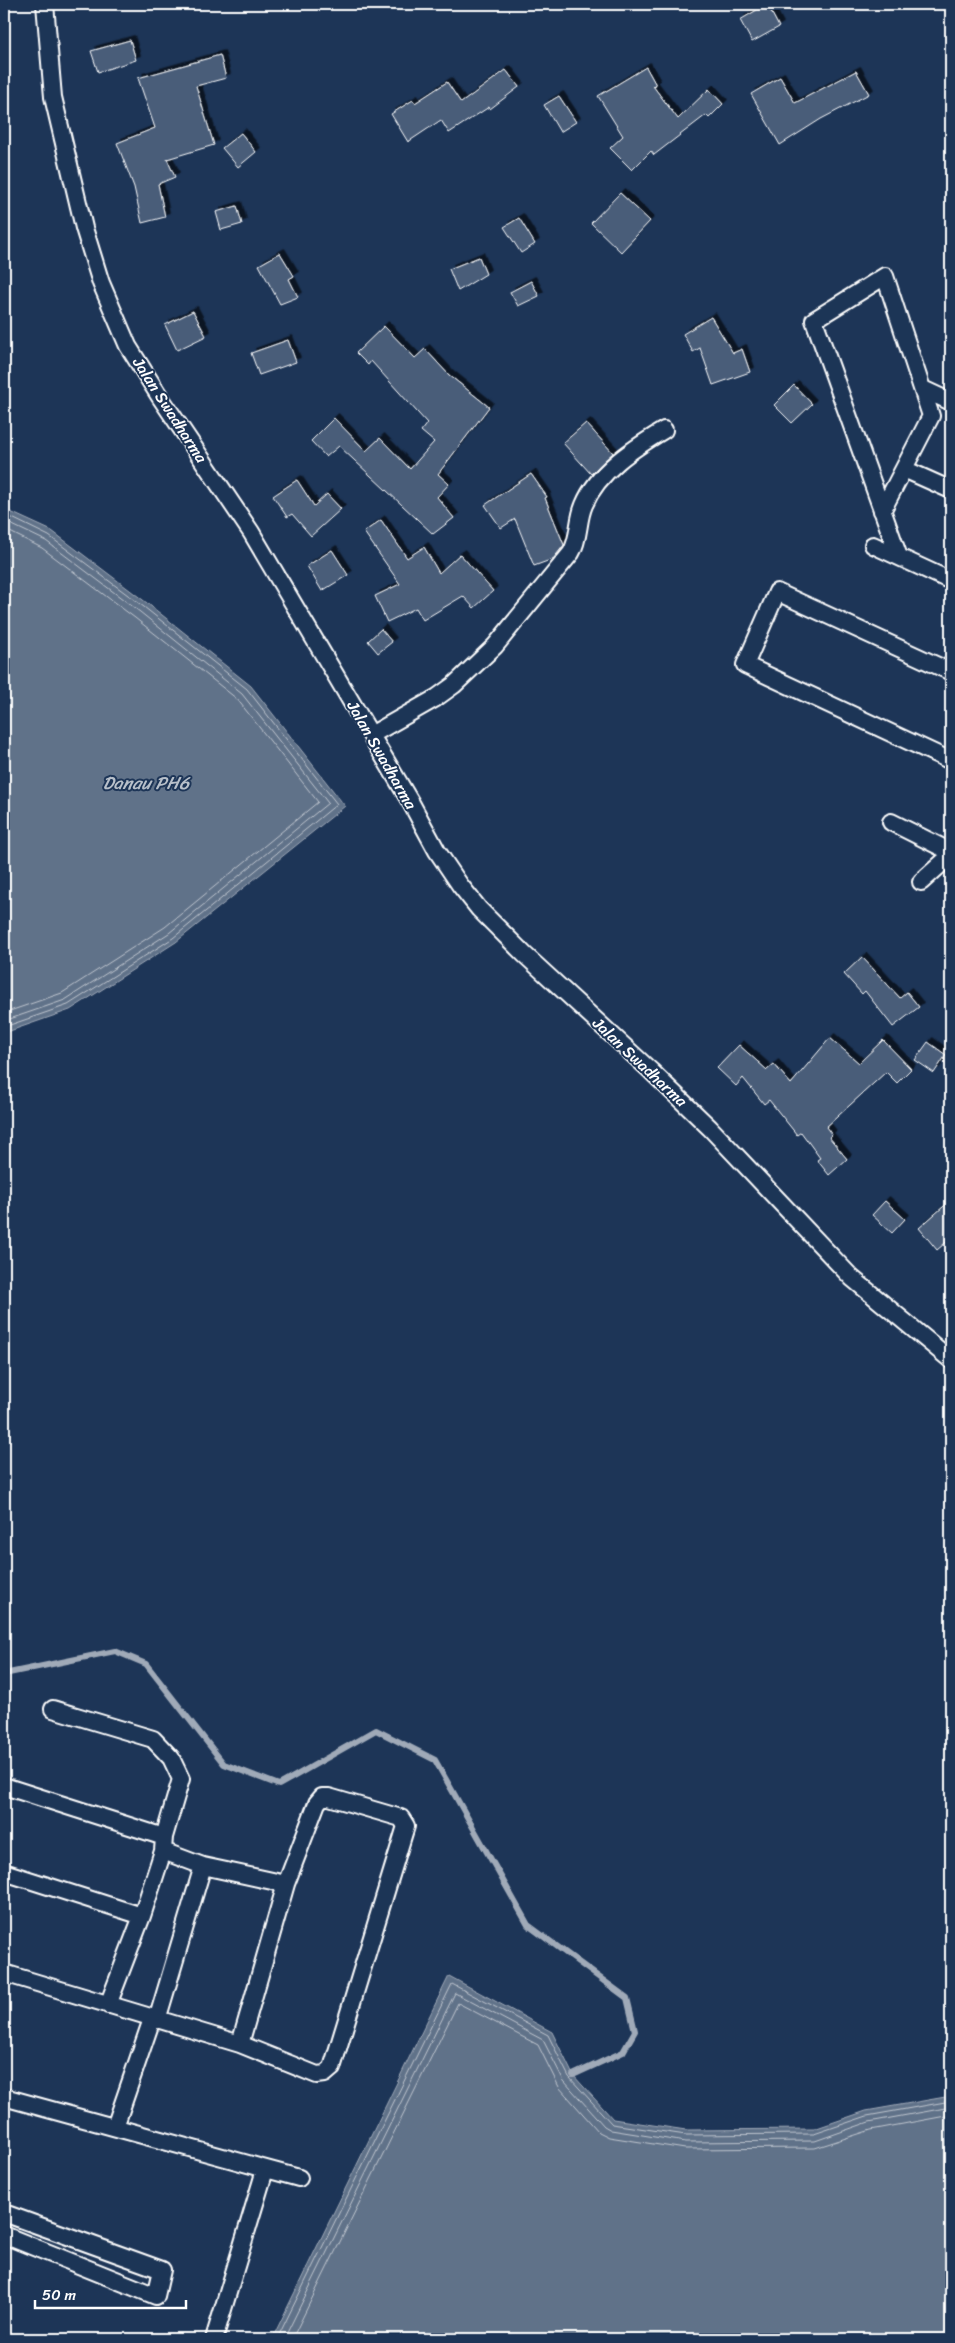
<svg xmlns="http://www.w3.org/2000/svg" width="955" height="2343" font-family="Sriracha,sans-serif">
  <style>
    .water { fill: #617289; stroke: #a0aab8 }
    .lines { fill: none; stroke-linecap: round; stroke-linejoin: round }
    .shore { stroke: #c0c7d0; stroke-width: 1 }
    .stream { stroke: #a0aab8; stroke-width: 6 }
    .building { fill: #4a5d79; stroke: #fff; filter: url(#shadow) }
    .minor-casing { stroke: #fff; stroke-width: 20 }
    .minor { stroke: #1d3557; stroke-width: 16 }
    .labels { text-anchor: middle; dominant-baseline: central; stroke-width: 4; stroke-linejoin: round; paint-order: stroke }
    .street-label { font-size: 16px; fill: #fff; stroke: #1d3557 }
    .water-label { font-size: 18px; font-style: italic; fill: #b8c0ca; stroke: #1d3557 }
  </style>
  <defs>
    <filter id="shadow"><feDropShadow dx="4.5" dy="-4.5" stdDeviation="0" flood-color="#0009"/></filter>
  </defs>
  <rect width="100%" height="100%" fill="#1d3557"/>
  <filter id="ink" filterUnits="userSpaceOnUse"><feTurbulence type="fractalNoise" baseFrequency=".02" numOctaves="2"/><feDisplacementMap in="SourceGraphic" scale="10" xChannelSelector="R" yChannelSelector="G"/><feConvolveMatrix kernelMatrix="1 2 1 2 8 2 1 2 1" color-interpolation-filters="sRGB"/></filter>
  <g filter="url(#ink)">
    <!-- water -->
    <path class="water" d="M4,509L52,531L147,603L251,686L345,806L176,942L70,1010L4,1033Z
      M449,1976L552,2032L573,2075L613,2119L686,2130L814,2129L866,2111L951,2096V2339H272Z"/>
    <g class="lines">
      <!-- shore -->
      <path class="shore" d="M4,514L49,536L144,607L247,689L337,804L173,938L68,1005L4,1027
        M4,521L46,541L140,612L242,694L328,803L169,933L65,1000L4,1021
        M4,529L42,548L135,618L237,699L318,802L165,927L62,993L4,1013
        M277,2339L452,1984L548,2035L569,2077L612,2124L686,2135L814,2134L867,2116L951,2101
        M284,2339L455,1993L543,2040L564,2081L604,2126L611,2130L686,2142L815,2141L869,2122L951,2107
        M292,2339L458,2003L538,2045L559,2087L599,2132L609,2137L685,2149L815,2148L871,2130L951,2115"/>
      <!-- stream -->
      <path class="stream" d="M4,1674L115,1651L146,1664L224,1764L279,1785L376,1730L435,1760L528,1925L627,1998L635,2031L623,2052L573,2075"/>
    </g>
    <!-- building -->
    <path class="building" d="M767,4L779,27L752,42L740,20Z
      M130,40L136,60L98,72L91,51Z
      M220,55L226,78L196,86L214,145L167,159L175,177L158,184L165,217L142,223L134,187L117,143L155,128L138,78Z
      M646,67L656,85L653,86L678,119L709,89L723,104L709,118L706,115L654,155L651,151L632,170L610,148L623,136L598,96Z
      M506,70L519,87L490,109L489,107L449,133L441,120L408,142L391,114L413,100L415,103L447,82L461,103Z
      M856,71L869,94L821,119L780,145L751,94L780,77L795,103Z
      M559,96L576,122L560,132L544,105Z
      M241,133L256,152L238,167L222,148Z
      M620,193L650,221L621,252L591,223Z
      M237,206L242,224L221,230L216,212Z
      M519,218L535,244L521,253L504,227Z
      M280,253L294,276L289,279L298,297L280,304L259,265Z
      M479,257L486,274L458,291L449,269Z
      M531,281L539,296L518,306L510,292Z
      M193,311L206,336L177,350L165,325Z
      M711,317L733,353L742,349L750,372L713,385L700,348L693,352L683,334Z
      M384,326L415,358L425,349L449,375L489,407L438,474L449,484L437,497L454,518L433,534L339,446L326,457L311,441L334,418L366,451L380,438L410,469L434,442L421,431L427,423L371,361L368,365L356,353Z
      M288,340L296,362L259,375L251,353Z
      M794,385L812,404L792,423L774,405Z
      M586,423L613,453L591,474L563,443Z
      M531,474L547,497L545,498L564,545L553,559L534,566L515,519L501,528L485,505Z
      M297,480L314,506L327,494L341,509L311,536L292,514L287,517L273,496Z
      M381,520L407,558L424,547L439,573L460,554L493,591L474,608L463,596L423,620L416,608L387,622L375,596L400,584L364,532Z
      M332,550L348,575L322,591L307,566Z
      M381,629L392,642L378,653L368,641Z
      M862,957L900,998L907,992L919,1007L893,1027L865,991L862,994L844,974Z
      M830,1038L859,1063L883,1040L911,1069L897,1083L886,1072L826,1127L832,1135L829,1137L847,1159L829,1175L817,1160L820,1158L801,1132L797,1135L769,1100L764,1104L743,1078L736,1086L717,1068L739,1045L767,1070L774,1064L791,1084Z
      M928,1042L946,1055L934,1073L915,1060Z
      M951,1200V1238L937,1250L919,1228Z
      M885,1201L905,1219L892,1233L872,1215Z"/>
    <g class="lines">
      <!-- minor casing -->
      <g class="minor-casing">
        <path id="minor" d="M45,4L53,97L84,228L101,283L128,346L160,397L251,532L411,803L437,851L460,885L479,909L525,955L651,1071L710,1128L852,1278L951,1360
          M923,389L951,402
          M904,469L951,490
          M882,511L931,416L885,276L814,320L899,557
          M873,545L951,581
          M951,672L777,592L745,665L951,761
          M371,735L436,698L454,685L495,646L571,553C580,538 577,521 584,505C598,471 634,448 664,430
          M891,822L951,852
          M921,882L951,855
          M53,1709L153,1739L171,1758L181,1779L164,1837L163,1851L142,1916L108,2005
          M4,1786L164,1837
          M163,1851L203,1866
          M4,1872L142,1916
          M4,1973L240,2044L317,2075L325,2074L332,2068L406,1826L401,1818L329,1797H322L317,1803L286,1884L240,2044
          M157,2020L203,1866L286,1884
          M4,2097L299,2178
          M115,2127L152,2019
          M4,2213L162,2270L156,2296L4,2235
          M214,2339L265,2170"/>
      </g>
      <!-- minor -->
      <use href="#minor" class="minor"/>
    </g>
  </g>
  <g class="labels">
    <!-- street labels -->
    <g class="street-label">
      <text transform="translate(170 410) rotate(57)">Jalan Swadharma</text>
      <text transform="translate(382 755) rotate(60)">Jalan Swadharma</text>
      <text transform="translate(640 1062) rotate(43)">Jalan Swadharma</text>
    </g>
    <!-- water labels -->
    <g class="water-label">
      <text x="146" y="783">Danau PH6</text>
    </g>
  </g>
  <!-- margin -->
  <rect width="955" height="2343" fill="none" stroke="#1d3557" stroke-width="20"/>
  <rect x="10" y="10" width="935" height="2323" fill="none" stroke="#fff" stroke-width="2" filter="url(#ink)"/>
  <!-- scale -->
  <path d="M35 2300v8h151v-8" fill="none" stroke="#ffffff" stroke-width="2.5"/>
  <text x="42" y="2300" font-size="15" fill="#ffffff" stroke="#1d3557" stroke-width="4" paint-order="stroke">50 m</text>
</svg>
